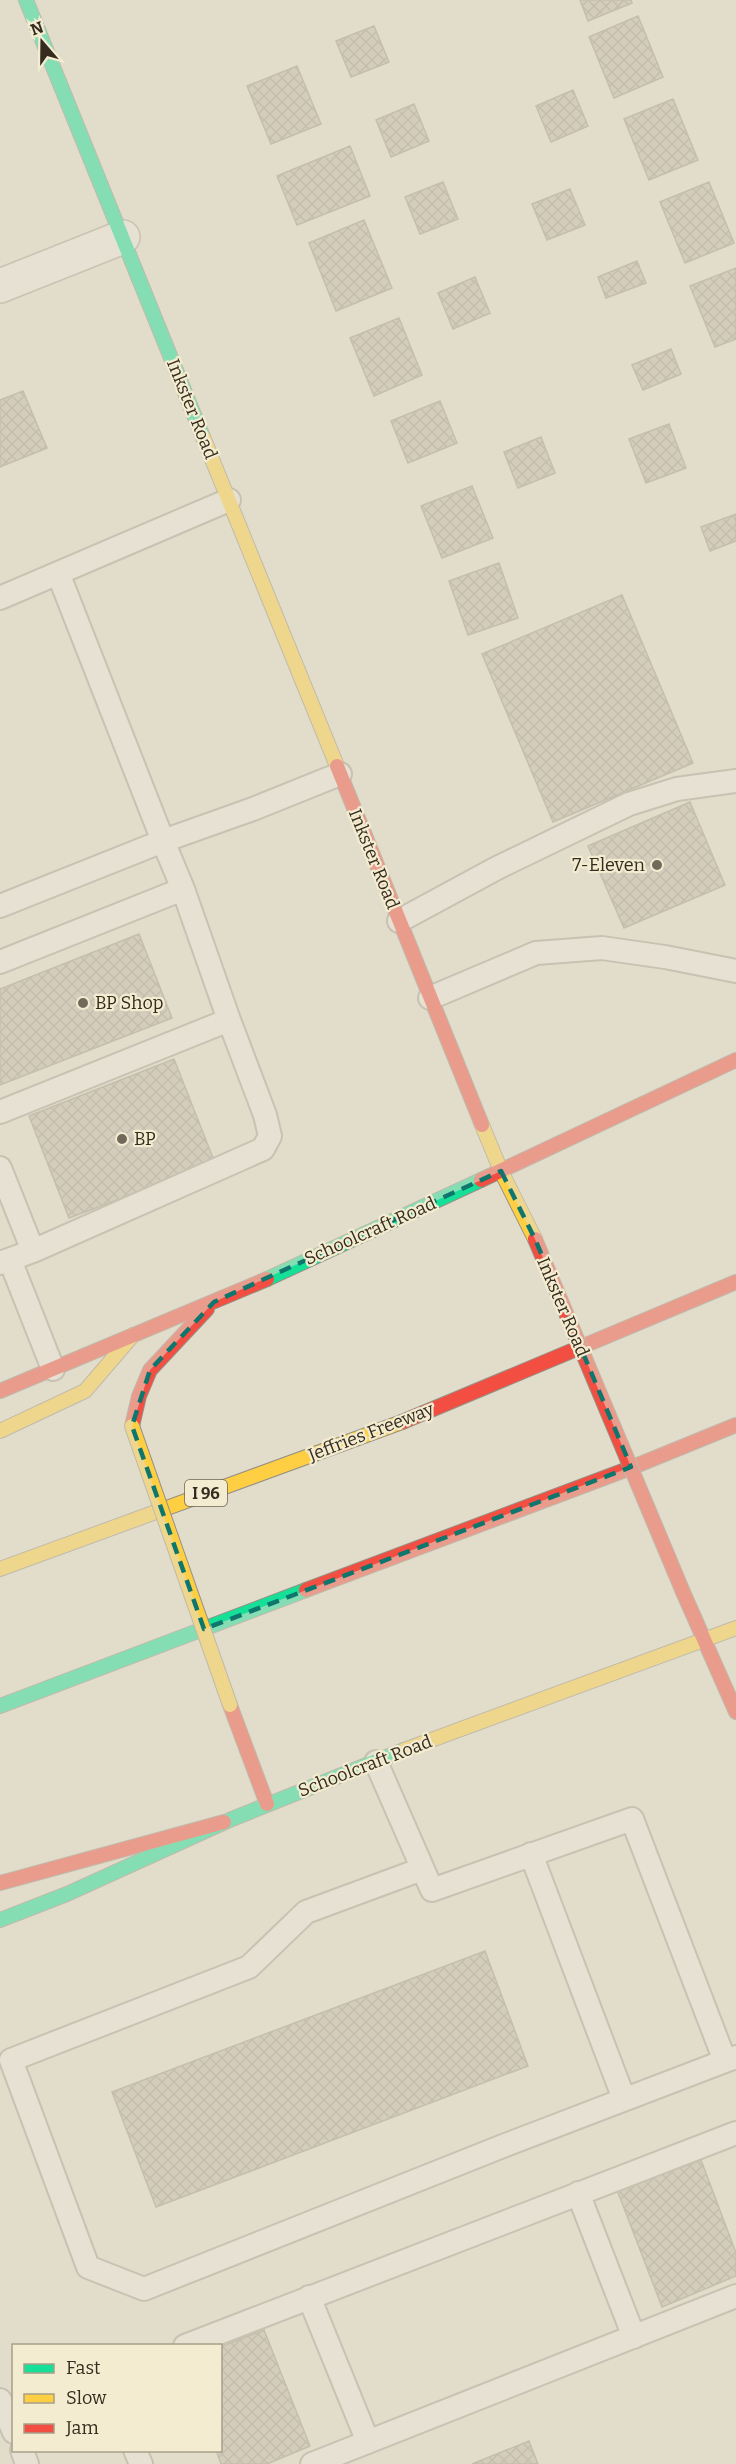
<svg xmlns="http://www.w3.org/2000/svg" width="736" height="2464" font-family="Bitter,serif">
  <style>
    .building { fill: url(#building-cross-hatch); stroke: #a2998b; stroke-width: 1.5 }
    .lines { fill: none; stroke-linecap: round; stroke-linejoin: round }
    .lane-casing { stroke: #a7a295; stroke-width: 26 }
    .street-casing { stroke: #a7a295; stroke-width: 36 }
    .fast-casing { stroke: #979185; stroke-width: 16 }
    .slow-casing { stroke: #979185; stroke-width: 16 }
    .jam-casing { stroke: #979185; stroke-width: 16 }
    .lane { stroke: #eae7dd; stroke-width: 22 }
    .street { stroke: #eae7dd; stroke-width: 33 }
    .fast { stroke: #16e098; stroke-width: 14 }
    .slow { stroke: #ffcf43; stroke-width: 14 }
    .jam { stroke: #f24e42; stroke-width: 14 }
    .slow-bridge-casing { stroke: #979185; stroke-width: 16; stroke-linecap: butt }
    .jam-bridge-casing { stroke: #979185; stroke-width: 16; stroke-linecap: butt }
    .slow-bridge { stroke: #ffcf43; stroke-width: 14 }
    .jam-bridge { stroke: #f24e42; stroke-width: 14 }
    .marked { fill: none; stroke: #0f766e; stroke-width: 4.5; stroke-dasharray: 12 8; stroke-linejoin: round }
    .poi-dot { fill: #72695b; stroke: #f3ecd1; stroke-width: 2 }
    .labels { text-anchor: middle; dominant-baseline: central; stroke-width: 4.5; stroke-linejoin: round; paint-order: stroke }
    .shield { fill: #f3ecd1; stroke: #6e6554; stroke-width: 1.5 }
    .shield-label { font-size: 16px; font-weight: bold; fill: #352b1e }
    .street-label { font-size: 18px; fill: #352b1e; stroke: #f3ecd1 }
    .poi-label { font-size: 18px; fill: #352b1e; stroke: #f3ecd1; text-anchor: start }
  </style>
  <defs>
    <pattern id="building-cross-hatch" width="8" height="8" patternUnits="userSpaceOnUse" patternTransform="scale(1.5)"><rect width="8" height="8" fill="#c5bbac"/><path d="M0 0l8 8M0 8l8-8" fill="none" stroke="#a1988b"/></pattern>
  </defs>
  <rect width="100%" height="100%" fill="#e2ddcb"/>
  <!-- building -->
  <path class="building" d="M580,0H631L632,3L588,21Z
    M638,16L663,77L614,98L589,37Z
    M374,26L389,62L351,77L336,41Z
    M297,66L321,124L271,144L247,86Z
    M573,90L588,126L551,142L536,106Z
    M673,99L698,160L649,180L624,119Z
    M414,104L429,141L391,157L376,120Z
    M350,146L370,196L297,225L277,176Z
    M443,182L458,219L420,234L405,197Z
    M709,182L734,243L685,263L660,202Z
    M570,189L585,225L547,240L532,204Z
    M364,220L392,288L336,311L309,243Z
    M637,261L646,283L606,298L598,277Z
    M736,268V339L715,347L690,286Z
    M475,277L490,313L453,329L438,293Z
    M399,318L422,375L374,396L350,338Z
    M671,349L681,374L643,390L632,365Z
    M23,391L47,448L0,467V400Z
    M440,401L457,443L408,463L391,421Z
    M669,424L686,468L646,483L629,439Z
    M541,437L555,473L518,488L504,452Z
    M472,486L493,538L442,558L421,506Z
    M736,514V541L710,551L701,527Z
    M499,563L518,618L468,635L449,581Z
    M622,595L693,763L553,822L482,654Z
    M690,802L725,885L624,928L588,846Z
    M139,934L172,1018L0,1085V989Z
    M174,1059L215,1163L69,1218L29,1116Z
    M485,1951L528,2066L156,2207L112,2092Z
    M701,2160L736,2253V2276L662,2307L617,2190Z
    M264,2330L310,2446L267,2464H221L216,2450H220V2347Z
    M529,2441L538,2464H472Z"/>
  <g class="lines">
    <!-- lane casing -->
    <g class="lane-casing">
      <path id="lane" d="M58,573L163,841L253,809L340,774
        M0,598L229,500
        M0,906L163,841L183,889L229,1020L0,1112
        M399,921L497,868L629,804L677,789L736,781
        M0,962L183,889
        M430,998L536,953L602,948L665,957L736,971
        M0,1168L33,1251
        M10,1260L53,1369
        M0,1263L33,1251L263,1149L270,1136L265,1115L229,1020
        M376,1762L432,1890L632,1819L725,2061L736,2057
        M531,1854L624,2099
        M422,1869L306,1912L249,1967L11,2060L88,2267L144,2289L503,2146L725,2061
        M578,2193L634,2337
        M309,2297L368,2442
        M185,2346L736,2133
        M0,2400L14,2432
        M22,2450L27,2464
        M135,2450L141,2464
        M312,2464L736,2296"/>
    </g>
    <!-- street casing -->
    <g class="street-casing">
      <path id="street" d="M0,286L123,237"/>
    </g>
    <!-- fast casing -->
    <g class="fast-casing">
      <path id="fast" d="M26,0L203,437
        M267,1279L481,1180
        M0,1706L306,1590
        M0,1920L67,1894L232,1819L404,1750"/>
    </g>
    <!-- slow casing -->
    <g class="slow-casing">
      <path id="slow" d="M203,437L337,766
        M482,1125L501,1171L535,1239
        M0,1431L85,1391L133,1335
        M0,1569L402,1422
        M404,1750L736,1628"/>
    </g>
    <!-- jam casing -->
    <g class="jam-casing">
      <path id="jam" d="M337,766L482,1125
        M481,1180L736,1060
        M0,1391L267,1279
        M402,1422L736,1282
        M132,1426L139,1396L150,1370L207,1309
        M306,1590L628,1469L736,1425
        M683,1592L736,1712
        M230,1705L267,1804
        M0,1883L224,1822"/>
    </g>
    <!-- lane -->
    <use href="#lane" class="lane"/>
    <!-- street -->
    <use href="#street" class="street"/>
    <!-- fast -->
    <use href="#fast" class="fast"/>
    <!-- slow -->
    <use href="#slow" class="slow"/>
    <!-- jam -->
    <use href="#jam" class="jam"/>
    <!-- slow-bridge casing -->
    <g class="slow-bridge-casing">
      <path id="slow-bridge" d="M132,1426L230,1705"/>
    </g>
    <!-- jam-bridge casing -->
    <g class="jam-bridge-casing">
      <path id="jam-bridge" d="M535,1239L683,1592"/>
    </g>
    <!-- slow-bridge -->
    <use href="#slow-bridge" class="slow-bridge"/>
    <!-- jam-bridge -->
    <use href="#jam-bridge" class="jam-bridge"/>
  </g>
  <!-- marked area -->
  <path d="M0 0H736V2464H0ZM501,1171L535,1239L631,1467L204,1629L132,1426L150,1370L214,1302Z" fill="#e2ddcb" fill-opacity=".55" fill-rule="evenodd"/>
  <path class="marked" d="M501,1171L535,1239L631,1467L204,1629L132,1426L150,1370L214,1302Z"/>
  <!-- markers -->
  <g class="poi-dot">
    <circle cx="657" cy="865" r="6"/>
    <circle cx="83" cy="1003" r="6"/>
    <circle cx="122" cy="1139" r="6"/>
  </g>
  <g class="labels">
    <!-- shield labels -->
    <rect class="shield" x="185" y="1480" width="42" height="26" rx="4.5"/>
    <g class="shield-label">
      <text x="206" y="1493">I 96</text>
    </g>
    <!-- street labels -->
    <g class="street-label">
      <text transform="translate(192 409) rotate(68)">Inkster Road</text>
      <text transform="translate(374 859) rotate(68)">Inkster Road</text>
      <text transform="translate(370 1231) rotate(-24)">Schoolcraft Road</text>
      <text transform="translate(563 1307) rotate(67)">Inkster Road</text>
      <text transform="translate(371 1432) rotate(-21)">Jeffries Freeway</text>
      <text transform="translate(365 1766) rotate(-21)">Schoolcraft Road</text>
    </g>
    <!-- poi labels -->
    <g class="poi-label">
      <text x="645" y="865" text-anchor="end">7-Eleven</text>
      <text x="95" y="1003">BP Shop</text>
      <text x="134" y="1139">BP</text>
    </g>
  </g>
  <!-- legend -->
  <rect x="12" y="2344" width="210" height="108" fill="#f3ecd1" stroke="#a79f89" stroke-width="1.5"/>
  <rect x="24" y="2364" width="30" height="9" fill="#16e098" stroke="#a79f89" stroke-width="1.5"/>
  <text x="66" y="2374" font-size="18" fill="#352b1e">Fast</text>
  <rect x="24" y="2394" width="30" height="9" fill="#ffcf43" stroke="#a79f89" stroke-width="1.5"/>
  <text x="66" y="2404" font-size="18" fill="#352b1e">Slow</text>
  <rect x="24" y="2424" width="30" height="9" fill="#f24e42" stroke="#a79f89" stroke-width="1.5"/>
  <text x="66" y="2434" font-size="18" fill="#352b1e">Jam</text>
  <!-- north arrow -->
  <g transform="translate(42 42) rotate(340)" stroke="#f3ecd1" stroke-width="4.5" paint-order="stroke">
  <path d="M0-4.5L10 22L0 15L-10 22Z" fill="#352b1e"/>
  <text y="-9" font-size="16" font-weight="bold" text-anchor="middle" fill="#352b1e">N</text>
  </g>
</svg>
